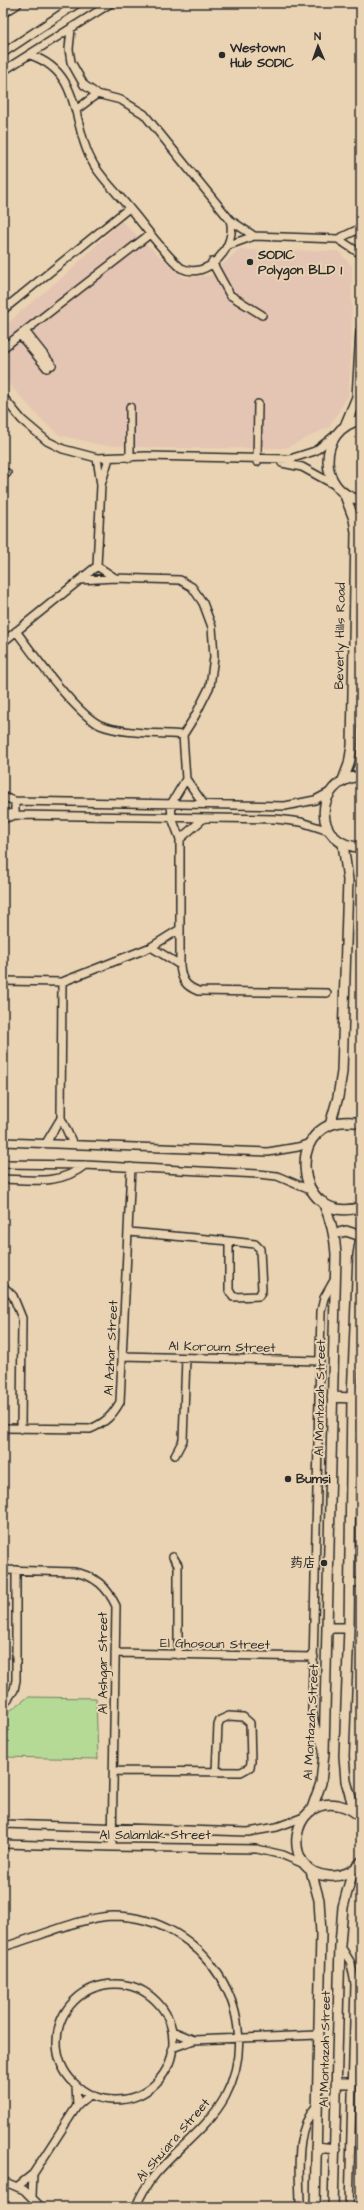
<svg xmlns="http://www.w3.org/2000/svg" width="364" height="2210" font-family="'Architects Daughter','LXGW WenKai TC',sans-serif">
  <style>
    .built { fill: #e4c4b2 }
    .green { fill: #b4da96; stroke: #708260 }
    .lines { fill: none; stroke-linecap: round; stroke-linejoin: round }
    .minor-casing { stroke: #2b2b2b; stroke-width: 10 }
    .tertiary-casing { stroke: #2b2b2b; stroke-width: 12 }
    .primary-casing { stroke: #2b2b2b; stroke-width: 14 }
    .minor { stroke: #e9d3b2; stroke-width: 7 }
    .tertiary { stroke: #e9d3b2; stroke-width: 9 }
    .primary { stroke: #e9d3b2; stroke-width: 11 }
    .poi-dot { fill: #2b2b2b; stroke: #e9d3b2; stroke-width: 1.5 }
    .labels { text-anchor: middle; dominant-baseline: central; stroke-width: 4; stroke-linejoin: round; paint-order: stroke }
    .poi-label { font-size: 13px; font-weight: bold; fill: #2b2b2b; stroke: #e9d3b2; text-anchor: start }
    .street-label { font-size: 13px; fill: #2b2b2b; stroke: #e9d3b2 }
  </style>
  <rect width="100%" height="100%" fill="#e9d3b2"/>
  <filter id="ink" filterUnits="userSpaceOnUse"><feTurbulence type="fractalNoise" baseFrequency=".025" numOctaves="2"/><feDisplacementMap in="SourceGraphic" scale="8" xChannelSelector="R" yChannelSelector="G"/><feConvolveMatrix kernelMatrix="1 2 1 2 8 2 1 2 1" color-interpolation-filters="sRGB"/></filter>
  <g filter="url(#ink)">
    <!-- built -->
    <path class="built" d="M121,221L184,278L212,275L238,250L338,251L352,266L351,355L348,396L329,427L286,448H163L101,445L60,435L42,420L3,377V329L21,311L68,273Z"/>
    <!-- green -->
    <path class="green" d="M28,1697L96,1698L98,1759L3,1757V1716Z"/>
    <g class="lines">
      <!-- minor casing -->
      <g class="minor-casing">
        <path id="minor" d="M3,53L78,3
          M30,55C84,73 70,125 94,165C104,181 119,195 131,210C147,229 162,251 181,268C207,281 238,246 230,220L144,114L121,100L97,94L84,85L71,62L69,49L71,29
          M3,71L111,3
          M76,110L97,94
          M230,220L254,236
          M338,239L361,254
          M229,245L254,236L338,239L361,228
          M212,262L230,295L262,315
          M3,310L129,208
          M25,331L52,365
          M20,335L47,368
          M3,348L150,234
          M3,397L22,420L47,441L63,449L97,458L146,456L290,459L315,451L333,437
          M97,458L101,485
          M130,458V407
          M257,462L258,404
          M282,463L302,467L335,485
          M3,476L7,473
          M97,566L115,578
          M80,580L115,578L180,580L192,587L203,603L212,627L213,641L214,657L210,686L195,716L183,735L186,779L203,803
          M16,631C33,654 76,714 100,725C122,734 158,733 183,735
          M3,642L97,566L101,485L109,458
          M186,779L171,804L172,818L180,839V965C181,979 185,986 198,991L327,993
          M3,797L15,801L285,806L315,800L330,792
          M3,812L15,815L276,819L301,822L329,831
          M3,819L15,815V801
          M180,839L203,819
          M151,947L180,965
          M3,981L62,982L151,947L180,929
          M62,982L61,1118L73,1144
          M3,1142L268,1152L298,1147L310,1143
          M46,1143L61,1118
          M3,1164L85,1165L258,1174L277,1176L310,1190
          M3,1179C32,1180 61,1185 85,1165
          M129,1232L229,1241V1290L233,1297L259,1296L262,1290L260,1249L255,1244L229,1241
          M3,1286L13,1296L22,1318L21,1429
          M123,1356L320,1361
          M352,1398L361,1389
          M3,1428L90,1429C105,1423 112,1416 120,1402L131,1167
          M352,1435H361
          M175,1455L183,1440L186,1358
          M173,1557L178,1565V1655
          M3,1570L74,1572C96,1576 107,1587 116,1606L112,1847
          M348,1582L361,1583
          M115,1653L314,1657
          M3,1706L14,1690L16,1680V1570
          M323,1749L315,1725L312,1710L321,1311L324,1298L336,1277
          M114,1771L241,1772L250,1767L251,1762L250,1723L243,1717L229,1716L220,1720L218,1725L216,1771
          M3,1824L248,1832L277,1827L304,1817
          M3,1844L112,1847L257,1849L283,1855L304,1864
          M340,1945L351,1963L355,1984L349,2207
          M3,1947C36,1938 81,1917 113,1916C204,1916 268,2015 225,2097C202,2139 152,2162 136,2207
          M57 2042a58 58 0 1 1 116 0a58 58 0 1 1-116 0Z
          M354,2020L361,2024
          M172,2031L194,2040
          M172,2048L194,2040L318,2035
          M76,2085L77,2106
          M3,2181L24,2190L41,2207
          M18,2186L33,2174L77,2106L90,2095
          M32,2196L33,2174
          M300,2207C300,2173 293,2132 317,2105"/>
      </g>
      <!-- tertiary casing -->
      <g class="tertiary-casing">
        <path id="tertiary" d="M361,420C317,428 317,493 361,500
          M345,426L357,397L361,331
          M361,776C311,780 313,847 361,847
          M343,780L349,764L352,746L356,532L354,519L344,493
          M361,1123C281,1108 292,1229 361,1207
          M330,1125L338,1097L342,1072L348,880L343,844
          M335,1234L346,1231L361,1236
          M332,1397L352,1398
          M328,1628H349
          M311,1811L321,1783L324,1753L336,1254C335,1235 331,1220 323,1202
          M355,1812L346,1781L344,1756L349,1628L352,1398L358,1255L361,1236
          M361,1818C355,1811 347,1807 338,1805C290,1796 280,1873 329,1876C341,1877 354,1872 361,1862
          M311,1871L319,1900L321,1934L315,2207
          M337,2083H352
          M316,2147L336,2149
          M333,2207L340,1945L343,1907L353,1870"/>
      </g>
      <!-- primary casing -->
      <g class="primary-casing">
        <path id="primary" d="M3,11L16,3"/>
      </g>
      <!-- minor -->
      <use href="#minor" class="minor"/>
      <!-- tertiary -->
      <use href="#tertiary" class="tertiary"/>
      <!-- primary -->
      <use href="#primary" class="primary"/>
    </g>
  </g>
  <!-- markers -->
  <g class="poi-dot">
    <circle cx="222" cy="55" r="4"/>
    <circle cx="250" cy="262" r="4"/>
    <circle cx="288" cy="1479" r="4"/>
    <circle cx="324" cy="1563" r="4"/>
  </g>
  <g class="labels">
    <!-- poi labels -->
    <g class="poi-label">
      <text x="230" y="48">Westown<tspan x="230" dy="15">Hub SODIC</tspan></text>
      <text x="258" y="255">SODIC<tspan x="258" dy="15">Polygon BLD 1</tspan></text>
      <text x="296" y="1479">Bumsi</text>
      <text x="316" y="1563" text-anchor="end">药店</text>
    </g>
    <!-- street labels -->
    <g class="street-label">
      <text transform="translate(340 636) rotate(-89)">Beverly Hills Road</text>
      <text transform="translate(222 1347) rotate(1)">Al Koroum Street</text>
      <text transform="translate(111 1348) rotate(-87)">Al Azhar Street</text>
      <text transform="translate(320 1398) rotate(-89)">Al Montazah Street</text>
      <text transform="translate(215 1644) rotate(1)">El Ghosoun Street</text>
      <text transform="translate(103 1663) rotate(-90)">Al Ashgar Street</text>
      <text transform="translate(311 1722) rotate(-87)">Al Montazah Street</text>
      <text x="155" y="1835">Al Salamlak Street</text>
      <text transform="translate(325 2049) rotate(-89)">Al Montazah Street</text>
      <text transform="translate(173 2140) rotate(-49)">Al Shu'ara Street</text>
    </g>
  </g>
  <!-- margin -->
  <rect width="364" height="2210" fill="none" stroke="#e9d3b2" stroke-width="16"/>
  <rect x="8" y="8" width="348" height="2194" fill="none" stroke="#2b2b2b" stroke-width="1.5" filter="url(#ink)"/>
  <!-- north arrow -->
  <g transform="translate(318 46) rotate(358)" stroke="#e9d3b2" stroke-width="3" paint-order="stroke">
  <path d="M0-3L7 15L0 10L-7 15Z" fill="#2b2b2b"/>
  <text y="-6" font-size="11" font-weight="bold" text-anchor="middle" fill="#2b2b2b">N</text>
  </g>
</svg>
